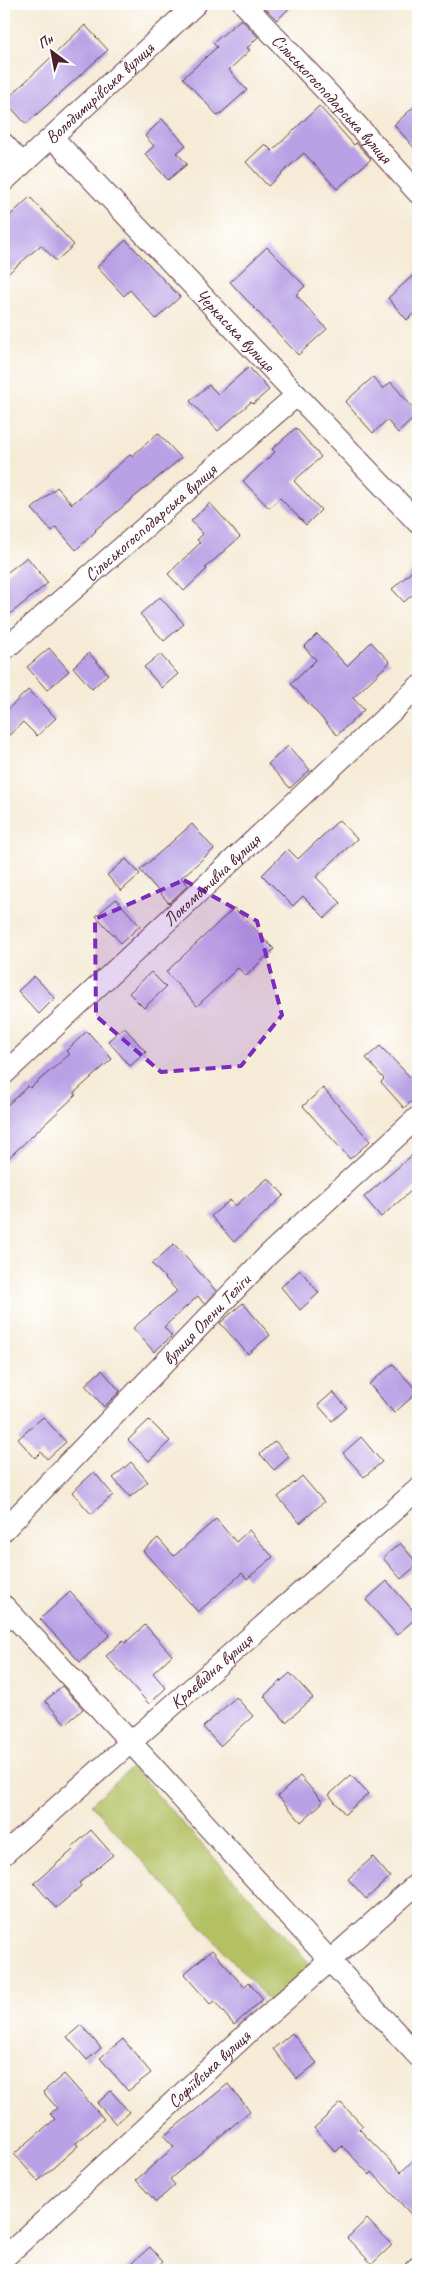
<svg xmlns="http://www.w3.org/2000/svg" width="422" height="2274" font-family="Caveat,sans-serif">
  <style>
    .green { fill: #b3c163; stroke: #7e7047 }
    .building { fill: #b8a2e5 }
    .lines { fill: none; stroke-linecap: round; stroke-linejoin: round }
    .minor-casing { stroke: #643e45; stroke-width: 23 }
    .minor { stroke: #fff; stroke-width: 21 }
    .marked { fill: #7b2cbf; fill-opacity: 0.2; stroke: #7b2cbf; stroke-width: 4; stroke-dasharray: 10 6; stroke-linejoin: round }
    .labels { text-anchor: middle; dominant-baseline: central; stroke-width: 4.5; stroke-linejoin: round; paint-order: stroke }
    .street-label { font-size: 18px; fill: #4a1f2b; stroke: #fff }
  </style>
  <rect width="100%" height="100%" fill="#fff"/>
  <filter id="ink" filterUnits="userSpaceOnUse"><feTurbulence type="fractalNoise" baseFrequency=".02" numOctaves="2"/><feDisplacementMap in="SourceGraphic" scale="10" xChannelSelector="R" yChannelSelector="G"/><feConvolveMatrix kernelMatrix="1 2 1 2 8 2 1 2 1" color-interpolation-filters="sRGB"/></filter>
  <filter id="wash" filterUnits="userSpaceOnUse"><feTurbulence type="fractalNoise" baseFrequency=".0096" numOctaves="4" result="noise"/><feDisplacementMap in="SourceGraphic" scale="20" xChannelSelector="R" yChannelSelector="G"/><feGaussianBlur stdDeviation="1.12" result="paint"/><feColorMatrix in="noise" values="0 0 0 0 0 0 0 0 0 0 0 0 0 0 0 0 0 1.4 0 .05"/><feComposite in="paint" operator="in"/></filter>
  <g filter="url(#wash)">
    <rect width="100%" height="100%" fill="#f5ebd6"/>
    <!-- green -->
    <path class="green" d="M132,1767L311,1965L270,2002L91,1804Z"/>
    <g id="blocks">
      <!-- building -->
      <path class="building" d="M261,4H294L277,20Z
        M241,19L258,37L247,48L250,50L229,70L247,90L218,116L183,78L217,47L213,43Z
        M85,25L108,50L26,124L5,101Z
        M418,103V152L394,125Z
        M319,106L354,145L356,143L371,159L337,189L304,153L268,186L246,162L265,144L272,151Z
        M162,119L186,145L177,153L187,164L168,180L145,154L154,146L145,136Z
        M30,197L74,245L56,261L41,245L4,277V221Z
        M126,240L180,297L156,319L130,290L124,296L97,267Z
        M267,247L305,286L296,295L327,329L298,355L230,282Z
        M418,271V309L407,320L388,298Z
        M249,367L269,390L253,404L251,402L218,431L190,401L209,385L218,394Z
        M373,377L383,389L391,382L418,414L398,433L387,420L373,433L345,402Z
        M296,428L321,457L294,481L321,510L306,525L280,498L269,508L243,481L275,452L272,449Z
        M158,433L181,458L95,530L96,531L76,550L56,527L52,531L32,509L57,487L72,504L131,454L132,456Z
        M210,503L240,537L205,568L207,569L184,591L168,574L200,543L197,540L203,534L191,521Z
        M27,557L48,583L4,619V575Z
        M418,566V590L404,602L392,589Z
        M160,597L184,624L164,641L140,614Z
        M317,634L347,666L371,642L390,662L353,698L364,710L337,735L291,684L316,660L304,647Z
        M49,648L69,671L47,690L27,667Z
        M89,653L108,674L92,689L73,667Z
        M160,654L178,674L162,688L144,667Z
        M28,690L56,718L37,736L23,722L4,740V713Z
        M288,746L310,770L290,788L268,764Z
        M339,820L357,839L316,877L341,903L325,918L303,896L293,906L262,875L288,849L298,859Z
        M192,824L214,849L181,878L188,885L169,903L140,870Z
        M126,859L140,874L121,891L107,875Z
        M116,899L140,926L121,943L96,916Z
        M234,908L274,949L246,976L238,968L197,1006L166,972Z
        M151,972L166,987L144,1008L129,993Z
        M34,976L55,998L39,1014L18,991Z
        M124,1027L146,1052L130,1066L108,1041Z
        M87,1031L112,1059L74,1093L76,1095L4,1162V1108L28,1086L30,1088L70,1054L66,1051Z
        M380,1046L418,1085V1096L404,1108L381,1082L384,1079L366,1058Z
        M323,1088L370,1141L350,1159L303,1106Z
        M418,1150V1185L381,1217L364,1197Z
        M268,1178L284,1195L234,1242L211,1216L230,1200L235,1206Z
        M174,1244L216,1291L204,1304L198,1296L164,1327L172,1336L154,1352L133,1328L177,1291L152,1264Z
        M300,1270L319,1293L300,1310L281,1287Z
        M243,1303L270,1335L248,1354L220,1323Z
        M393,1364L418,1392L394,1413L369,1384Z
        M102,1370L120,1391L104,1407L85,1385Z
        M333,1392L347,1408L332,1421L318,1405Z
        M43,1417L66,1442L47,1459L41,1452L35,1458L18,1439Z
        M149,1420L170,1441L149,1461L128,1440Z
        M361,1437L382,1462L364,1477L343,1453Z
        M275,1441L289,1457L274,1470L260,1454Z
        M131,1462L148,1482L130,1497L113,1478Z
        M94,1472L113,1495L91,1514L72,1492Z
        M302,1476L324,1502L300,1523L278,1497Z
        M216,1519L236,1542L249,1530L273,1557L247,1579L242,1573L198,1612L143,1551L158,1538L174,1556Z
        M400,1543L418,1564L401,1579L383,1558Z
        M387,1581L418,1616L397,1635L366,1600Z
        M70,1592L110,1635L80,1662L40,1619Z
        M145,1625L172,1655L153,1673L166,1688L149,1704L106,1656L123,1640L125,1643Z
        M290,1673L313,1698L286,1722L264,1696Z
        M62,1686L83,1709L66,1724L45,1701Z
        M236,1697L253,1716L220,1746L203,1727Z
        M351,1775L368,1794L345,1814L329,1795Z
        M300,1776L323,1802L301,1822L278,1796Z
        M91,1830L113,1855L79,1883L81,1886L56,1908L34,1883L73,1850L71,1848Z
        M373,1857L390,1877L366,1899L348,1879Z
        M212,1950L244,1987L249,1982L263,1999L234,2025L214,2001L210,2004L184,1974Z
        M81,2025L101,2048L87,2060L67,2037Z
        M292,2033L317,2063L297,2079L273,2049Z
        M123,2039L151,2073L128,2091L100,2058Z
        M64,2074L104,2119L76,2143L78,2146L38,2181L14,2154L55,2119L50,2114L57,2108L43,2092Z
        M228,2084L250,2111L170,2179L175,2185L156,2202L136,2180L174,2147L164,2136Z
        M111,2091L129,2112L116,2124L97,2103Z
        M341,2103L363,2126L359,2129L401,2172L418,2156V2222L372,2172L370,2175L342,2146L336,2152L314,2128Z
        M367,2219L392,2245L372,2264L347,2238Z
        M150,2247L163,2262L153,2270H124Z"/>
    </g>
  </g>
  <g filter="url(#ink)">
    <use href="#blocks" fill-opacity="0" stroke="#643e45" stroke-width="1"/>
    <g class="lines">
      <!-- minor casing -->
      <g class="minor-casing">
        <g id="minor">
          <path id="s1" d="M244,4L328,93L418,193"/>
          <path id="s2" d="M52,137L418,523"/>
          <path d="M4,144L22,164"/>
          <path id="s3" d="M4,181L196,4"/>
          <path id="s4" d="M4,650L297,395"/>
          <path id="s5" d="M4,1074L418,687"/>
          <path id="s6" d="M4,1530L269,1254L418,1117"/>
          <path d="M4,1606C144,1754 279,1907 418,2056"/>
          <path id="s7" d="M4,1854L418,1489"/>
          <path id="s8" d="M4,2258L251,2030L418,1883"/>
          <path d="M415,2270L418,2267"/>
        </g>
      </g>
      <!-- minor -->
      <use href="#minor" class="minor"/>
    </g>
  </g>
  <!-- marked area -->
  <path class="marked" d="M184,880L257,921L282,1015L241,1066L161,1072L96,1016L95,919Z"/>
  <g class="labels">
    <!-- street labels -->
    <g class="street-label">
      <text stroke="none"><textPath href="#s3" startOffset="130">Володимирівська вулиця</textPath></text>
      <text stroke="none"><textPath href="#s1" startOffset="129">Сільськогосподарська вулиця</textPath></text>
      <text stroke="none"><textPath href="#s2" startOffset="266">Черкаська вулиця</textPath></text>
      <text stroke="none"><textPath href="#s4" startOffset="194">Сільськогосподарська вулиця</textPath></text>
      <text stroke="none"><textPath href="#s5" startOffset="284">Локомотивна вулиця</textPath></text>
      <text stroke="none"><textPath href="#s6" startOffset="292">вулиця Олени Теліги</textPath></text>
      <text stroke="none"><textPath href="#s7" startOffset="276">Краєвидна вулиця</textPath></text>
      <text stroke="none"><textPath href="#s8" startOffset="279">Софіївська вулиця</textPath></text>
    </g>
  </g>
  <!-- margin -->
  <rect width="422" height="2274" fill="none" stroke="#fff" stroke-width="20"/>
  <!-- north arrow -->
  <g transform="translate(52 52) rotate(328)" stroke="#ffffff" stroke-width="4" paint-order="stroke">
  <path d="M0-4L9 19L0 12L-9 19Z" fill="#4a1f2b"/>
  <text y="-8" font-size="14" font-weight="bold" text-anchor="middle" fill="#4a1f2b">Пн</text>
  </g>
</svg>
